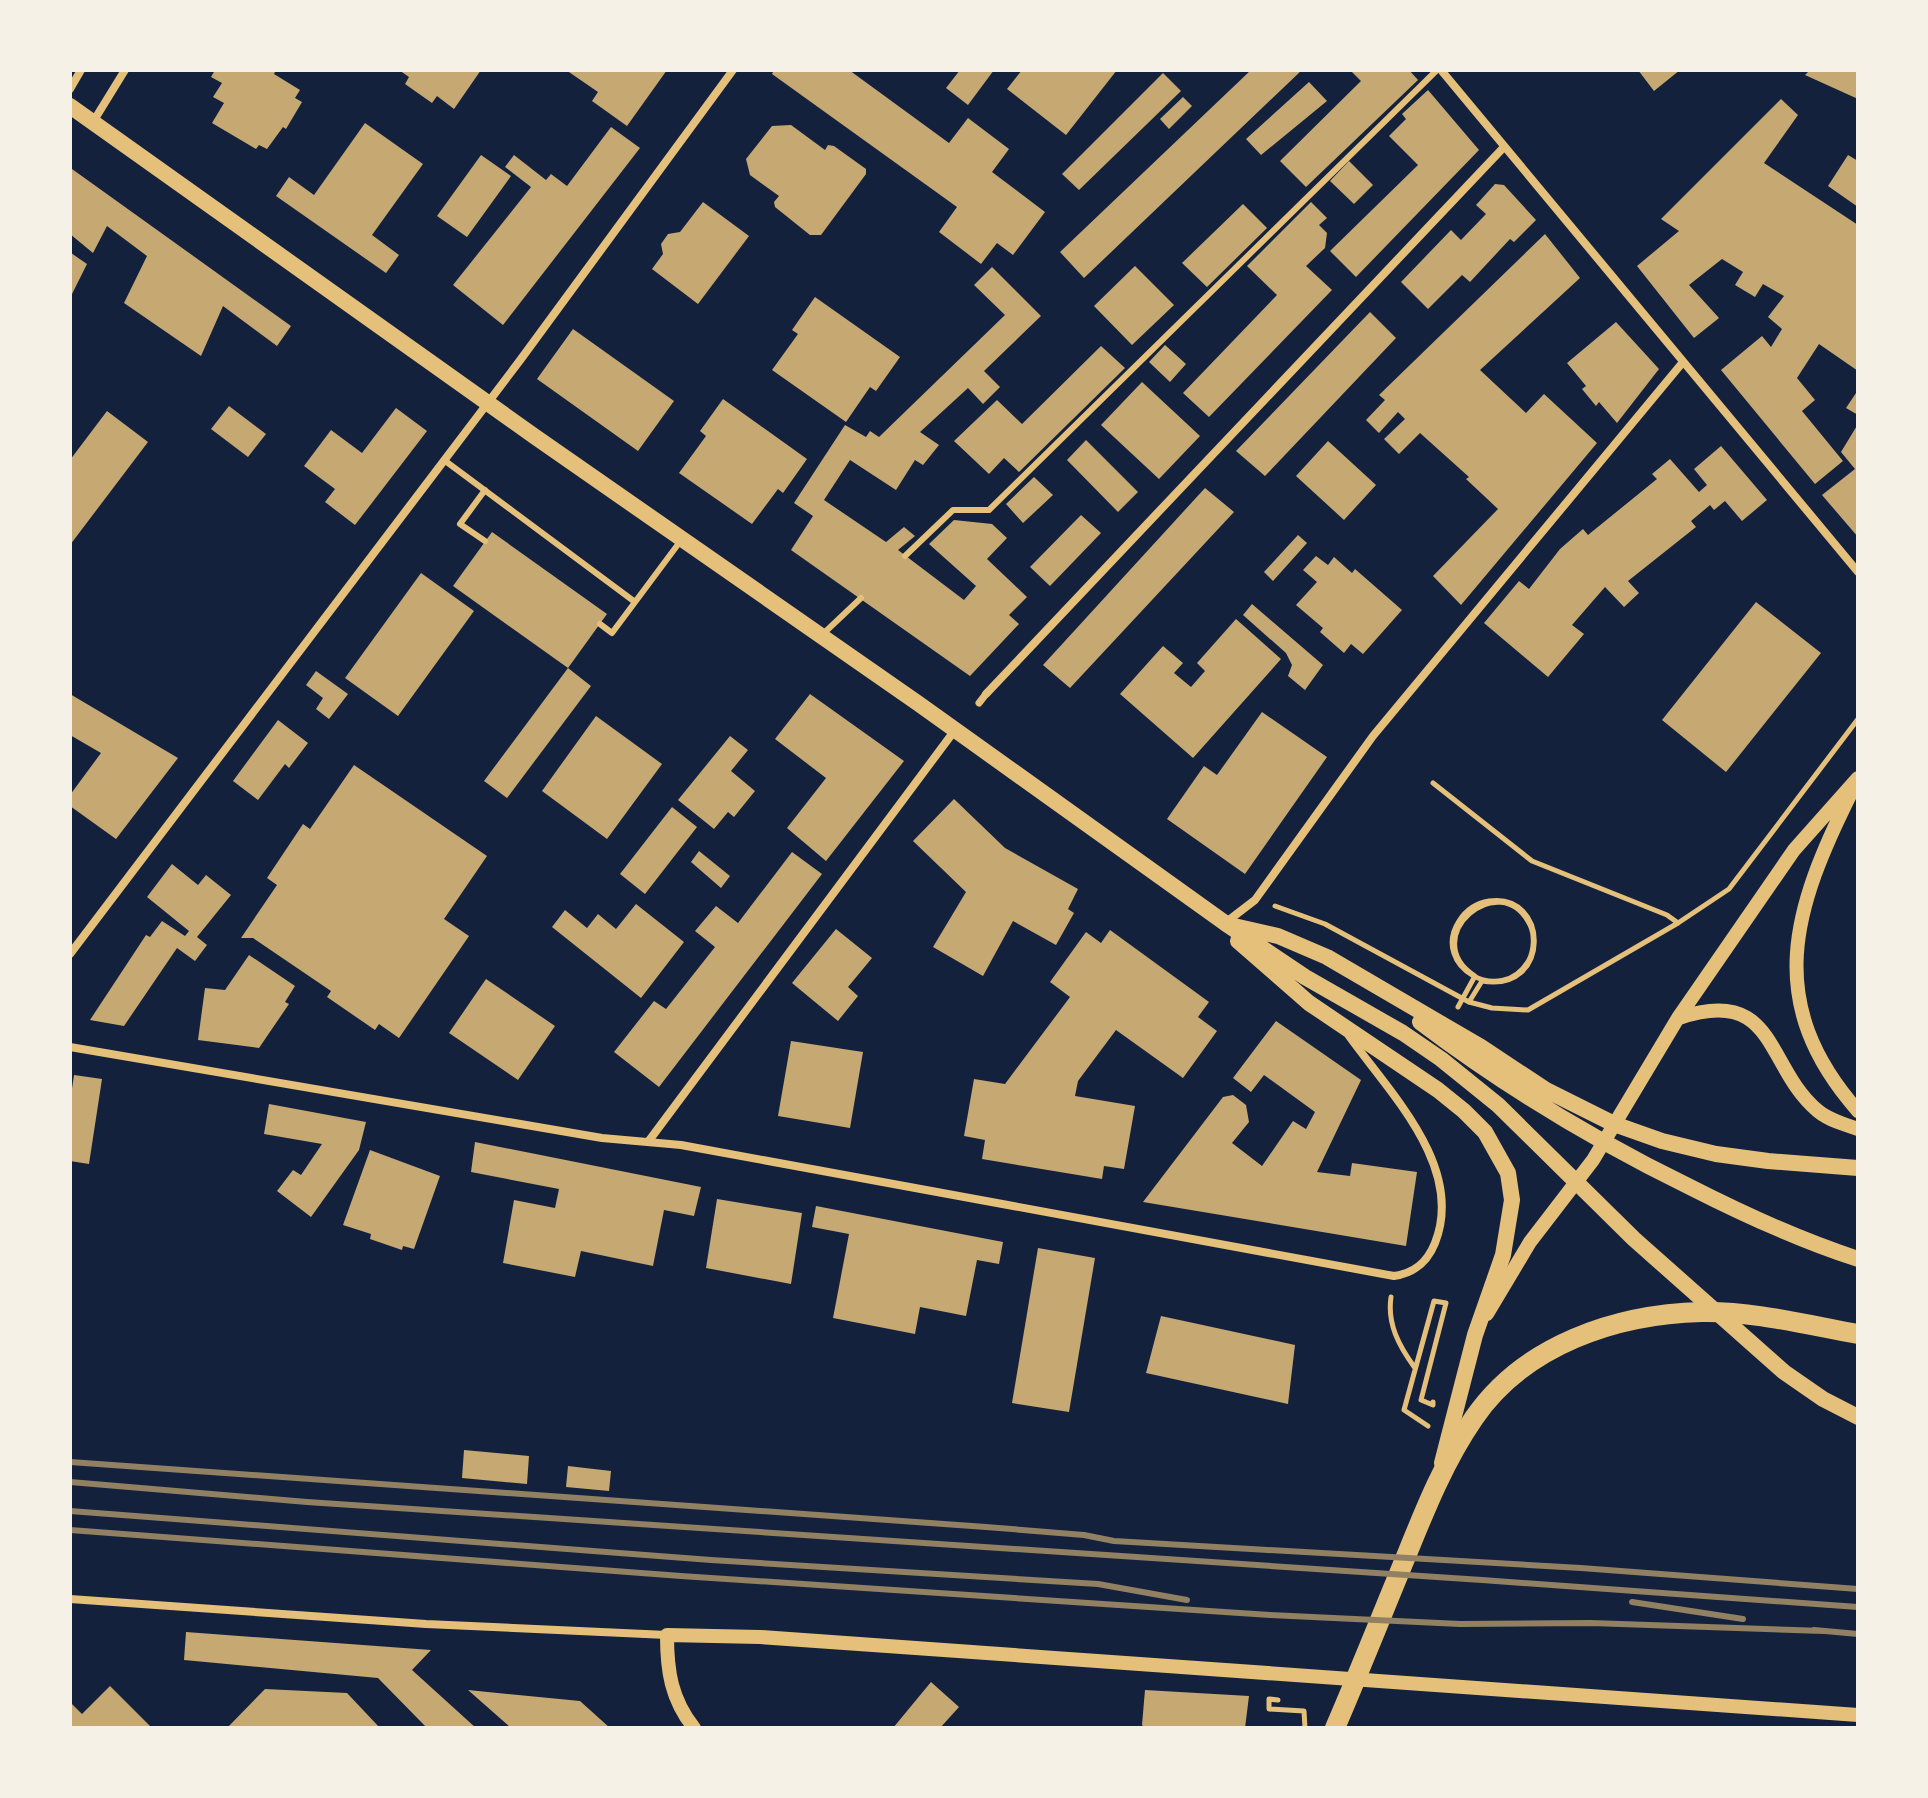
<svg xmlns="http://www.w3.org/2000/svg" width="1928" height="1798" font-family="Barlow,sans-serif">
  <style>
    .building { fill: #c6a872 }
    .lines { fill: none; stroke-linecap: round; stroke-linejoin: round }
    .path { stroke: #e5c07b; stroke-width: 5 }
    .service { stroke: #e5c07b; stroke-width: 6 }
    .pedestrian { stroke: #e5c07b; stroke-width: 7 }
    .minor { stroke: #e5c07b; stroke-width: 8 }
    .tertiary { stroke: #e5c07b; stroke-width: 14 }
    .secondary { stroke: #e5c07b; stroke-width: 16 }
    .primary { stroke: #e5c07b; stroke-width: 20 }
    .rail { stroke: #918062; stroke-width: 6 }
  </style>
  <rect width="100%" height="100%" fill="#14213d"/>
  <!-- building -->
  <path class="building" d="M215,70H276L274,74L300,90L295,98L302,102L286,129L283,127L267,149L259,145L256,149L212,123L224,103L213,97L222,83L211,77Z
    M399,70H481L454,109L437,96L432,103L405,84L409,77Z
    M566,70H667L627,126L592,101L598,92Z
    M774,70H849L949,143L968,118L1009,149L992,172L1045,212L1013,255L997,243L981,264L939,232L957,207L772,74Z
    M960,70H994L968,105L946,88Z
    M1022,70H1117L1066,135L1007,89Z
    M1251,70H1302L1084,278L1060,252Z
    M1350,70H1409L1418,80L1306,187L1280,161L1361,81Z
    M1638,70H1680L1654,91Z
    M1810,70H1858V99L1805,75Z
    M1163,73L1181,91L1079,190L1062,174Z
    M1309,82L1327,101L1261,155L1246,139Z
    M1428,90L1479,150L1356,277L1330,251L1418,165L1389,136L1406,119L1402,114Z
    M1183,97L1192,106L1169,129L1160,119Z
    M1781,99L1798,115L1764,163L1858,225V371L1819,344L1797,378L1815,400L1802,411L1843,461L1815,484L1721,370L1762,336L1771,347L1782,329L1768,317L1784,296L1763,284L1755,297L1735,285L1743,272L1722,259L1689,285L1719,318L1694,338L1637,266L1679,231L1661,219Z
    M365,123L423,164L372,235L399,255L386,273L276,196L289,177L314,195Z
    M791,125L825,150L828,145L834,146L866,169V174L821,235H810L775,207L774,202L779,196L750,175L746,159L772,126Z
    M611,127L640,148L503,325L453,285L531,187L505,167L514,155L546,180L551,174L567,186Z
    M481,155L511,176L467,237L437,216Z
    M1848,155L1858,161V207L1828,186Z
    M1349,161L1373,185L1354,204L1330,181Z
    M72,169L291,326L277,346L223,306L201,356L124,303L147,256L107,226L93,253L70,234V171Z
    M1495,184L1504,185L1536,220L1514,242L1510,239L1470,282L1462,275L1428,309L1401,282L1451,230L1461,240L1486,214L1476,205Z
    M703,202L749,236L698,304L652,269L663,254L661,244L668,234L680,232Z
    M1311,202L1327,218L1319,225L1327,233L1325,248L1306,266L1332,290L1209,417L1183,393L1277,295L1247,266Z
    M1243,204L1267,228L1207,287L1182,263Z
    M1545,234L1580,278L1480,370L1526,413L1544,394L1597,443L1461,605L1433,576L1498,509L1466,479L1469,477L1420,433L1399,454L1384,439L1405,419L1398,412L1379,433L1366,420L1385,400L1379,395Z
    M71,253L87,264L70,298V254Z
    M1135,266L1174,305L1132,345L1094,306Z
    M992,267L1041,316L984,371L1000,387L983,404L968,388L920,432L939,445L923,465L915,460L896,490L850,460L824,500L886,542L904,527L915,536L898,550L964,600L976,586L929,544L954,520L992,524L1007,538L987,559L1027,597L1009,615L1019,624L970,676L791,550L813,516L794,503L845,425L866,437L870,431L879,437L1005,315L974,285Z
    M815,297L900,357L876,391L870,387L846,422L772,370L798,334L792,330Z
    M1370,312L1396,338L1265,476L1236,451Z
    M1616,322L1659,369L1617,423L1599,402L1596,406L1582,389L1586,386L1567,363Z
    M573,329L674,401L638,451L537,379Z
    M1165,345L1186,364L1170,382L1149,362Z
    M1101,346L1125,368L1019,472L1004,458L989,474L954,441L997,400L1022,424Z
    M1142,382L1200,436L1159,479L1101,425Z
    M1858,390V415L1846,408Z
    M723,399L807,459L783,493L778,489L752,524L679,473L706,436L700,431Z
    M229,406L266,434L248,457L211,429Z
    M396,408L427,431L355,525L325,502L335,489L304,466L331,430L362,453Z
    M107,411L148,442L70,545V460Z
    M1858,424V537L1822,495L1855,469L1841,452Z
    M1086,440L1138,492L1118,512L1067,460Z
    M1328,441L1376,485L1344,520L1296,476Z
    M1721,446L1767,500L1742,521L1725,501L1714,510L1710,505L1691,521L1696,527L1628,581L1639,593L1624,607L1605,587L1572,625L1584,634L1548,677L1484,623L1519,581L1529,589L1560,549L1583,529L1588,535L1657,479L1652,474L1670,459L1699,492L1707,485L1694,469Z
    M1034,477L1053,495L1023,523L1006,504Z
    M1205,488L1234,512L1070,688L1043,665Z
    M1081,515L1101,533L1050,586L1030,567Z
    M492,532L607,614L568,668L453,586Z
    M1298,535L1307,543L1273,581L1264,572Z
    M1316,556L1328,565L1334,557L1352,573L1355,569L1402,610L1363,654L1351,644L1344,653L1320,632L1323,628L1296,605L1317,582L1303,570Z
    M421,573L474,611L398,716L345,678Z
    M1756,602L1821,653L1726,772L1662,720Z
    M1252,604L1323,665L1305,690L1288,676L1292,665L1286,653L1243,615Z
    M1236,619L1281,659L1193,758L1120,694L1163,646L1183,663L1174,673L1191,687L1205,671L1197,663Z
    M568,668L591,686L507,798L484,781Z
    M316,671L348,694L329,719L316,709L323,698L306,685Z
    M70,694L178,758L116,839L70,806V795L101,753L70,735Z
    M810,694L904,761L826,861L787,828L826,778L775,739Z
    M1262,712L1327,757L1245,874L1167,819L1204,766L1217,775Z
    M596,716L662,764L607,839L542,791Z
    M278,720L308,743L289,768L285,764L258,800L233,781Z
    M730,736L748,750L731,771L755,791L734,817L728,812L714,829L678,800Z
    M354,765L487,856L444,919L469,936L399,1038L379,1024L375,1030L327,997L331,991L253,938H241L277,885L267,878L303,824L310,829Z
    M954,799L1005,848L1078,889L1068,909L1074,913L1056,945L1013,921L983,976L933,947L966,892L913,841Z
    M672,807L697,827L645,894L620,874Z
    M699,851L730,876L721,888L691,862Z
    M792,852L822,874L659,1087L614,1052L654,1001L666,1009L715,947L695,931L716,906L738,923Z
    M172,864L198,885L206,875L231,895L197,937L207,945L195,961L177,948L124,1026L90,1020L146,935L150,937L162,921L185,936L189,931L147,897Z
    M636,904L684,942L641,998L552,927L565,910L587,928L598,914L616,929Z
    M836,929L872,958L848,987L858,996L838,1021L792,983Z
    M1110,930L1209,1002L1198,1017L1217,1031L1183,1078L1116,1030L1078,1081L1075,1096L1135,1106L1124,1169L1104,1166L1102,1179L982,1159L985,1140L964,1136L974,1079L1005,1084L1070,997L1050,982L1086,932L1101,943Z
    M249,955L295,986L285,1002L289,1004L259,1048L198,1040L205,988L225,990Z
    M486,979L555,1026L518,1080L449,1033Z
    M1276,1021L1361,1080L1317,1172L1350,1176L1352,1163L1417,1172L1406,1246L1143,1202L1223,1097L1233,1095L1246,1105L1249,1122L1232,1143L1262,1166L1293,1121L1306,1129L1315,1112L1264,1075L1251,1092L1233,1078Z
    M791,1041L863,1052L850,1128L778,1116Z
    M74,1075L102,1079L89,1164L70,1161V1102Z
    M269,1104L366,1122L359,1150L311,1217L277,1191L293,1170L301,1175L322,1144L264,1134Z
    M475,1142L701,1187L694,1216L664,1210L653,1266L581,1251L575,1277L503,1263L514,1200L555,1208L559,1189L471,1172Z
    M370,1150L440,1176L414,1249L403,1246L402,1250L370,1239L371,1234L343,1225Z
    M717,1199L802,1213L791,1284L706,1268Z
    M816,1206L1003,1242L999,1264L977,1260L966,1316L920,1307L915,1334L833,1318L849,1234L812,1227Z
    M1038,1248L1095,1258L1069,1412L1012,1403Z
    M1161,1316L1295,1345L1288,1404L1146,1373Z
    M464,1450L529,1456L527,1484L462,1478Z
    M568,1466L611,1471L609,1491L566,1487Z
    M186,1632L431,1650L412,1670L476,1728H427L378,1678L184,1660Z
    M931,1682L959,1707L940,1728H893Z
    M110,1686L152,1728H70V1702L82,1714Z
    M265,1689L347,1693L380,1728H227Z
    M468,1690L580,1701L610,1728H511Z
    M1145,1690L1249,1696L1245,1728H1145L1142,1725Z"/>
  <g class="lines">
    <!-- path -->
    <path class="path" d="M1433,783L1532,861L1667,915L1678,923
      M1275,906L1325,924L1469,1002L1492,1008L1528,1010L1678,923L1729,889L1858,719
      M1458,1007L1475,976C1416,938 1501,865 1530,925C1535,935 1534,950 1529,960C1501,1008 1430,966 1459,921C1466,910 1476,903 1489,901C1549,892 1552,993 1482,981L1469,1002
      M1391,1297C1387,1324 1399,1346 1415,1368
      M1428,1426L1404,1410L1434,1301L1446,1303L1421,1400L1433,1405V1402
      M1278,1700L1269,1699V1709L1304,1711L1305,1728"/>
    <!-- service -->
    <path class="service" d="M444,460L635,602
      M485,541L460,524L485,490
      M905,556L953,510H989L1437,70
      M600,624L612,633L682,539
      M824,633L861,598"/>
    <!-- pedestrian -->
    <path class="pedestrian" d="M979,703L986,694"/>
    <!-- minor -->
    <path class="minor" d="M1441,70L1858,572
      M70,89L81,70
      M93,122L125,70
      M986,694L1504,147
      M1225,923L1255,900L1373,736L1683,362
      M70,954L521,359L733,70
      M70,1047L602,1138L681,1145L1394,1276C1414,1273 1427,1263 1435,1243C1465,1167 1390,1093 1349,1036
      M648,1142L955,730
      M70,1599L426,1624L667,1635"/>
    <!-- tertiary -->
    <path class="tertiary" d="M1852,791C1793,909 1762,1002 1858,1111
      M1679,1018C1777,985 1765,1067 1818,1111C1829,1120 1845,1125 1858,1129
      M1487,1314L1530,1242L1593,1160L1678,1018L1794,850L1858,778
      M694,1728C671,1699 667,1671 667,1635L760,1637L1858,1715"/>
    <!-- secondary -->
    <path class="secondary" d="M70,106L534,436L919,704L1225,923L1305,977L1403,1033L1441,1059L1498,1105L1634,1239L1784,1372L1823,1399L1858,1417
      M1234,926L1278,936L1327,957L1481,1047L1546,1090L1614,1124L1662,1141L1716,1154L1768,1161L1858,1168
      M1238,941L1309,1003L1438,1090L1464,1111L1485,1132L1508,1173L1512,1200L1503,1255L1475,1335L1442,1463
      M1420,1022C1506,1087 1594,1140 1690,1187C1745,1215 1799,1240 1858,1259"/>
    <!-- primary -->
    <path class="primary" d="M1335,1728C1360,1670 1383,1612 1407,1554C1426,1507 1445,1460 1474,1418C1524,1345 1616,1314 1702,1312C1754,1311 1807,1325 1858,1334"/>
    <!-- rail -->
    <path class="rail" d="M70,1462L986,1527L1084,1535L1114,1541L1581,1568L1858,1589
      M70,1482L307,1502L1482,1580L1858,1607
      M70,1511L711,1560L1098,1584L1187,1600
      M70,1530L681,1576L1270,1615L1460,1624L1591,1623L1824,1631
      M1632,1602L1743,1619
      M1814,1630L1858,1634"/>
  </g>
  <!-- border -->
  <rect width="1928" height="1798" fill="none" stroke="#f6f1e7" stroke-width="144"/>
</svg>
